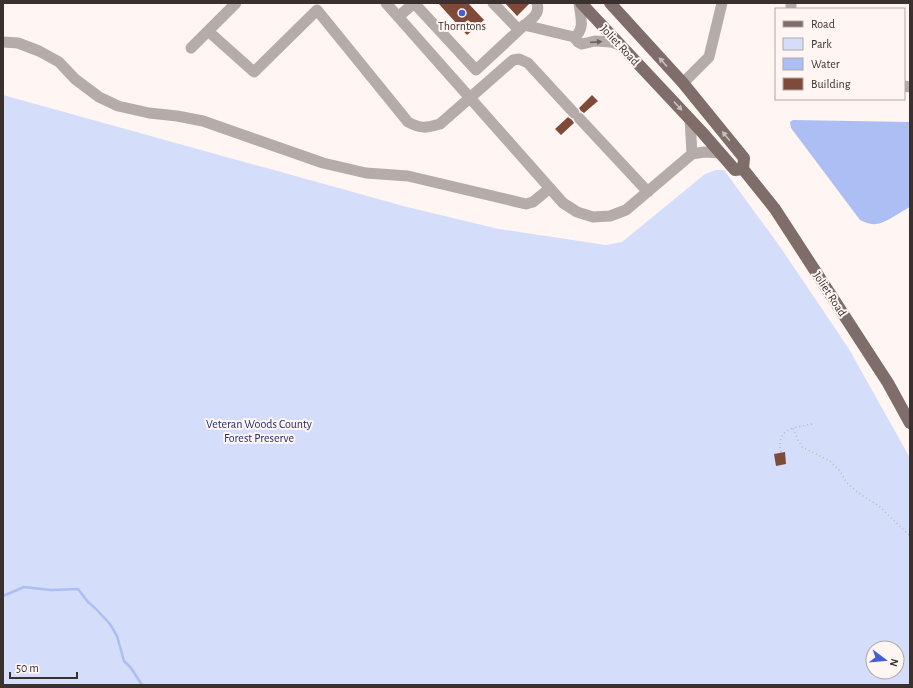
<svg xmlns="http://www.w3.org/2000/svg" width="913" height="688" font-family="'Alegreya Sans',sans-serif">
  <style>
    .green { fill: #d4defa; fill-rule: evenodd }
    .water { fill: #acbef4 }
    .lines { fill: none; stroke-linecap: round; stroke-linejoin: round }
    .stream { stroke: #acbef4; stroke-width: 2.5 }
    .building { fill: #804a38 }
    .path { stroke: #bdb4b1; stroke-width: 1.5; stroke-dasharray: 1 3; stroke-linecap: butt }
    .minor { stroke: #b5aca9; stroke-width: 11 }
    .major { stroke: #7e6d68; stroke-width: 12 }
    .oneway { fill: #6b625f }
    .oneway2 { fill: #cbbfbb }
    .poi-dot { fill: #455ed1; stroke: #fff6f3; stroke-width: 1.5 }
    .labels { text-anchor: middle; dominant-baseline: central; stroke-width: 4; stroke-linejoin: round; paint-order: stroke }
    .poi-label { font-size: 12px; fill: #3a312e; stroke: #fff6f3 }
    .street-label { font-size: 12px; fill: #3a312e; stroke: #fff6f3 }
    .park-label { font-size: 12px; fill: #212f6d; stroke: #fff6f3 }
  </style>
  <rect width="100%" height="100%" fill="#fff6f3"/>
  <!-- green -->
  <path class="green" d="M3,95L407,207L499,229L606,245L622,242L705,174L716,170H724L781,248L849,349L910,458V685H3ZM873,648H897V672H873Z"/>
  <!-- water -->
  <path class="water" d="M793,120L910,122V207C902,211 884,224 876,224C870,225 865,222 860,220L791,128L790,122Z"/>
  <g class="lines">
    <!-- stream -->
    <path class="stream" d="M3,596L24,587L51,590L78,589L88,602L95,608L110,624L117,636L124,661L131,668L142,685"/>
  </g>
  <!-- building -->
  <path class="building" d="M438,3H468L484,20L467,35Z
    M505,3H530L517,16Z
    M592,95L598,101L584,113L581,111L579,108Z
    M568,117L572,120L574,123L561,135L555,129Z
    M785,452L786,464L776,466L774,454Z"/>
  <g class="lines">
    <!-- path -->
    <path class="path" d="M812,424L793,428L798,440L802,447L830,461L840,471L847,483L857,492L879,506L910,536
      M781,452C778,441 781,432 793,428"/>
    <!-- minor -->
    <path class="minor" d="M386,3L563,203L577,212L593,217L610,216L626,210L692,154L704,152L720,153
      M414,3L476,70L519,30L493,3
      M791,3V9
      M398,17L414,3
      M524,25L574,37L578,42L582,44L595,41L611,42L620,45
      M521,28C529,21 541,15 537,3
      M208,31L254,72L317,10L408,122C421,129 426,128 440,124L513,60L519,59L528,63L574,113
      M574,37C586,30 580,15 579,3
      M3,42L18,43L39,51L59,62L75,79L99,97L118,106L149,113L177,116L203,121L323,163L366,173L408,176L526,204L533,202L550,188
      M191,48L236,3
      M683,83L709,57L722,3
      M904,86L910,87
      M579,118L648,192
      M690,119L692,154"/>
    <!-- major -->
    <path class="major" d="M581,3L701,131L735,170L743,169
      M610,3L683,83L744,158L743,169L775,209L888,383L910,423"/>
  </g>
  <!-- one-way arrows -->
  <defs><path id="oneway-solid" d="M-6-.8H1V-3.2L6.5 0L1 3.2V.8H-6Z"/></defs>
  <use class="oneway" href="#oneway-solid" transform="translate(596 42) rotate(-4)"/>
  <g class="oneway2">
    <use href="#oneway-solid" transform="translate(663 62) rotate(-132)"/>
    <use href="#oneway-solid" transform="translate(678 106) rotate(47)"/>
    <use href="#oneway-solid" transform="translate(726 136) rotate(-129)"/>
  </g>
  <!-- markers -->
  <circle class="poi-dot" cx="462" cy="13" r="4"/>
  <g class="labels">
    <!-- poi labels -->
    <g class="poi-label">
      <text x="462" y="26">Thorntons</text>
    </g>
    <!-- street labels -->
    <g class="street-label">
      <text transform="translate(620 45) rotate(47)">Joliet Road</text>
      <text transform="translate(830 294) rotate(57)">Joliet Road</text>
    </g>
    <!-- park labels -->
    <g class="park-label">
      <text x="259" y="424">Veteran Woods County<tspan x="259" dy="14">Forest Preserve</tspan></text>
    </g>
  </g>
  <!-- border -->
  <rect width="913" height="688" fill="none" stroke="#3a312e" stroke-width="8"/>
  <!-- legend -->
  <rect x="775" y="8" width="130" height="92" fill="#fff6f3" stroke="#b0a7a4"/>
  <rect x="783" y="21" width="20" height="6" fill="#7e6d68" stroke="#b0a7a4"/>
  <text x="811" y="28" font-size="12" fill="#3a312e">Road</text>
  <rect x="783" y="38" width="20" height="12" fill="#d4defa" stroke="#b0a7a4"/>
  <text x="811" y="48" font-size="12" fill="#3a312e">Park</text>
  <rect x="783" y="58" width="20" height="12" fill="#acbef4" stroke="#b0a7a4"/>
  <text x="811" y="68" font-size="12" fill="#3a312e">Water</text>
  <rect x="783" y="78" width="20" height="12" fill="#804a38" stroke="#b0a7a4"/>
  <text x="811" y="88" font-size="12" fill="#3a312e">Building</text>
  <!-- north arrow -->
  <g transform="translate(885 660) rotate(106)"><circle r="19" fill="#fff6f3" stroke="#b0a7a4"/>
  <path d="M0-3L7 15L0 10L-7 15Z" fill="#455ed1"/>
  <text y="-6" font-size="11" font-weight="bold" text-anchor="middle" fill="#3a312e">N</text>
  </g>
  <!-- scale -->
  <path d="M10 672v6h67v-6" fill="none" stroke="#3a312e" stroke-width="2"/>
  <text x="16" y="672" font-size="12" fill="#3a312e" stroke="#fff6f3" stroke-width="3" paint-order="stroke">50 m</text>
</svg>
